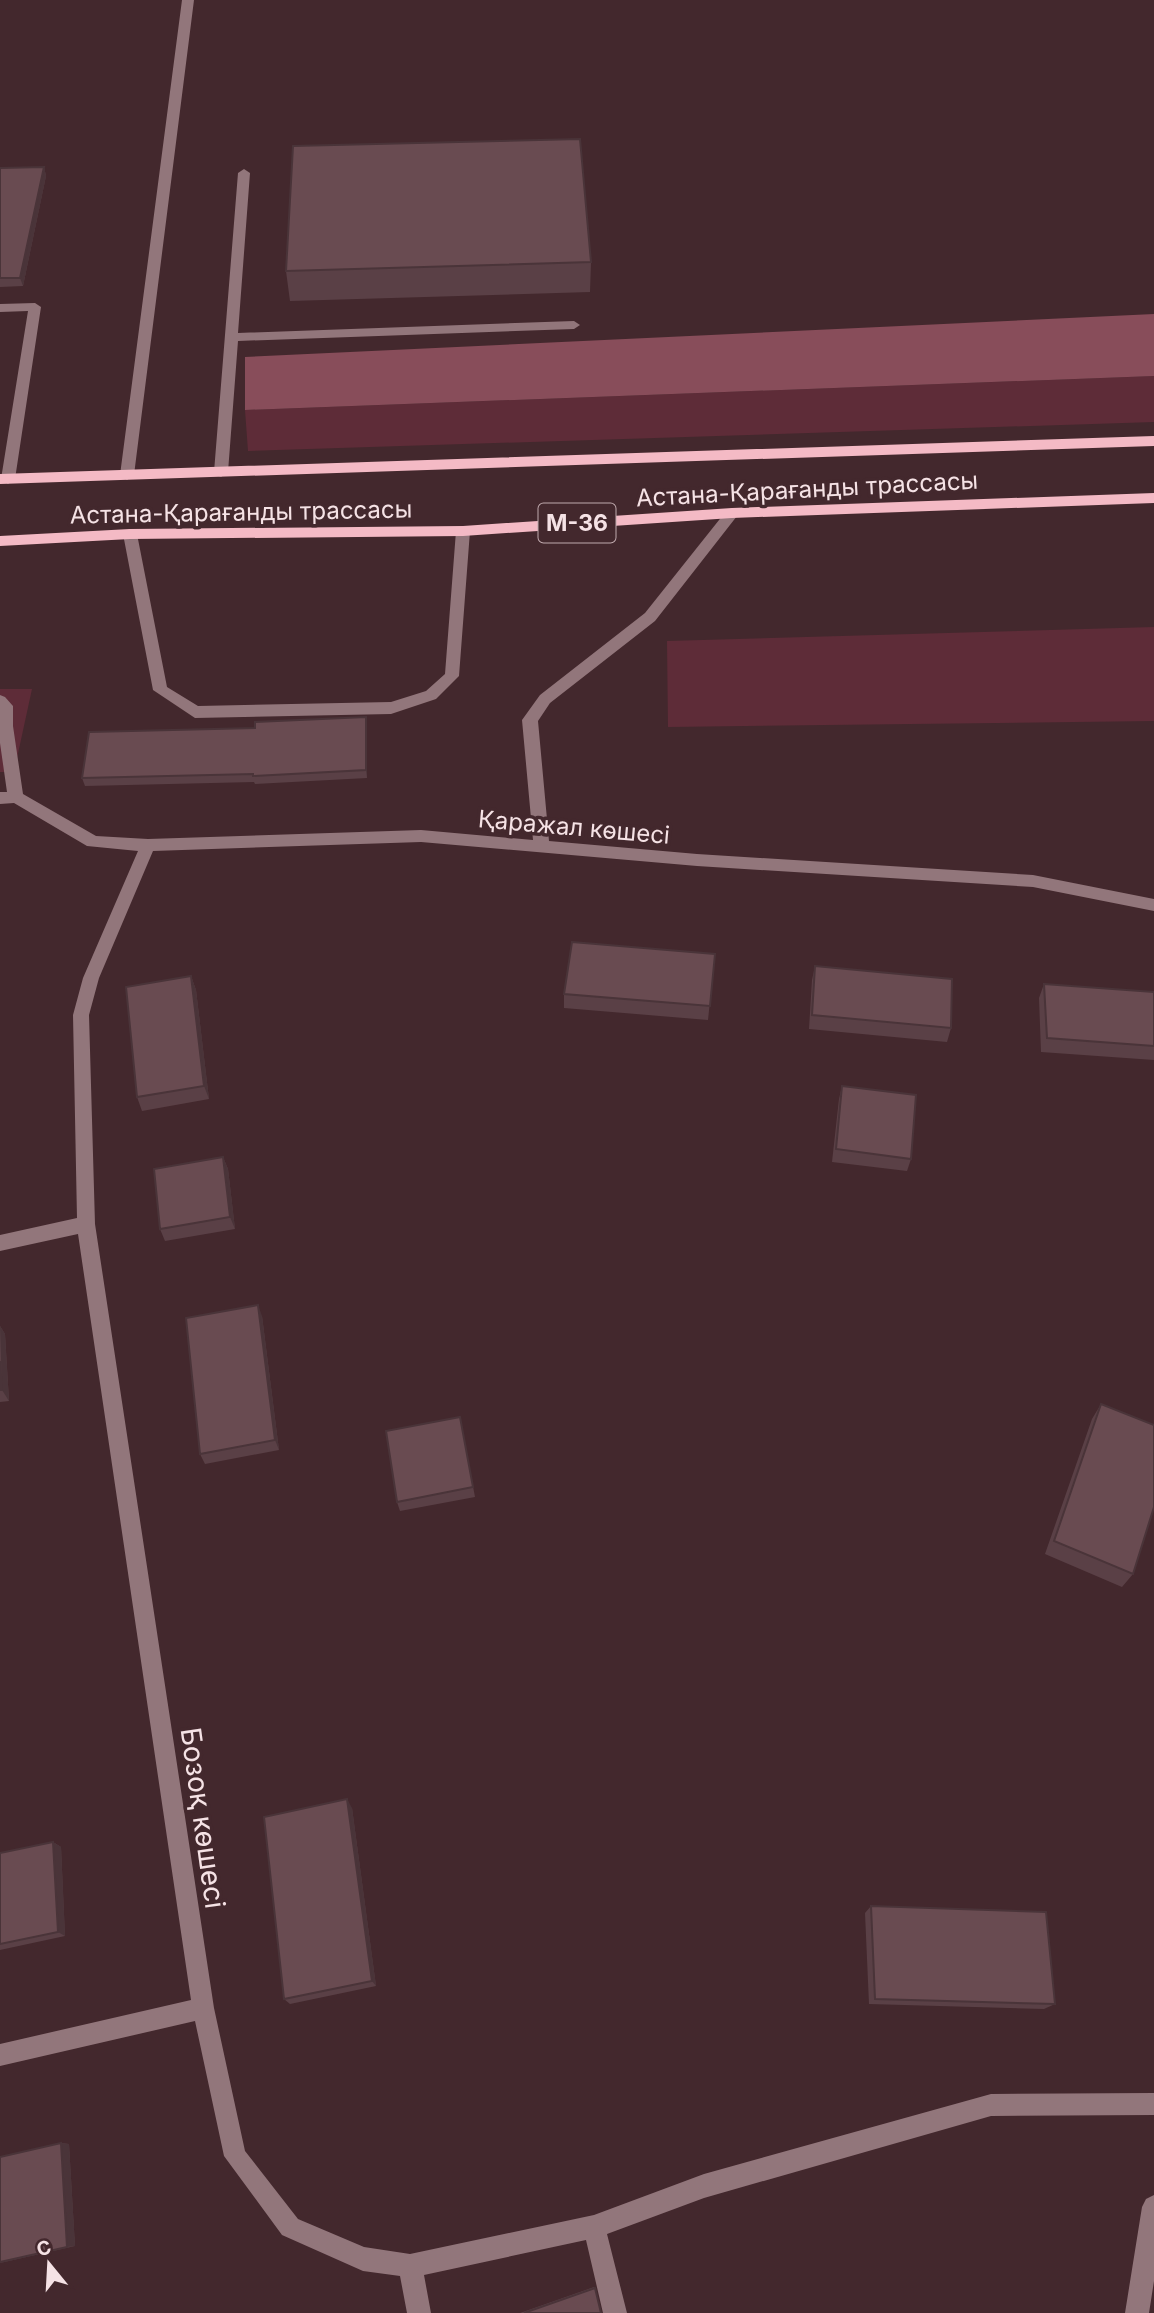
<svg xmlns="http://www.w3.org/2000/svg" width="1154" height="2313" font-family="Inter,sans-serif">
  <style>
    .green { fill: #5e2c38 }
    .forest { fill: #884d5a }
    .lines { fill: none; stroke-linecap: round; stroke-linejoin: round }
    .minor { fill: #92767b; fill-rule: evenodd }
    .major { fill: #f4bac5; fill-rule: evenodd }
    .wall { fill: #5a4046 }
    .shaded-wall { fill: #4a3439 }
    .building { fill: #694b51; stroke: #4a3439; stroke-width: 2 }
    .labels { text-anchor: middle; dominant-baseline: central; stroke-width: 7; stroke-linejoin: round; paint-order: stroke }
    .shield { fill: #43282d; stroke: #c0aaae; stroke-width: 2 }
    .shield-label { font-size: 23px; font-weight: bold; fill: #f5e2e5 }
    .street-label { font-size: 24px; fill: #f5e2e5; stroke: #43282d }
    .near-street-label { font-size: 28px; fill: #f5e2e5; stroke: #43282d }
  </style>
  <rect width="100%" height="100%" fill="#43282d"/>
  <!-- green -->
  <path class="green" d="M1154,376V422L248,451L245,410Z
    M1154,627V721L668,727L667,641Z
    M0,689H32L14,772H0Z"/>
  <!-- forest -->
  <path class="forest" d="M1154,314V376L245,410V357Z"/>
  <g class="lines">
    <!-- minor -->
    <path class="minor" d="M182,0H194L134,475L127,480L120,475Z
      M244,169L250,173L238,333L574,321L580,325L574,329L238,341L228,472L221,477L216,475L214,472L238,173Z
      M35,303L41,307L15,479L8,484L1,479L28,311L0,312V304Z
      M732,508L737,510V516L655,621L550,703L538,721L549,841L697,854L1033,875L1154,899V911L1033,887L697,866L421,842L153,851L99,978L89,1015L95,1224L214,2008L245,2151L298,2219L364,2247L410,2254L594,2215L704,2174L991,2094L1154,2093V2115L991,2116L704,2198L607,2234L627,2313H603L586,2240L424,2275L431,2313H407L400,2276L363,2271L282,2235L224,2156L195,2021L0,2066V2044L191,2000L78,1234L0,1251V1235L77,1218L73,1015L83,978L138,851L87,846L14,803L0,804V792H7L0,743V695L5,697L13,706V726L23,794L96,836L148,839L421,830L533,840L522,720L540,695L645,613L727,510Z
      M463,526L470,531L459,676L436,699L391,714L195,718L153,690L123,534L125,531L130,529L137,534L167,687L198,706L391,702L426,691L445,674L456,531Z
      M1154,2195V2281L1149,2313H1125L1142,2207L1146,2199Z"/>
    <!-- major -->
    <path class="major" d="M1154,436V446L0,484V474Z
      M1154,493V503L732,518L463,536L130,539L0,546V536L130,529L463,526L732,508Z"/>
  </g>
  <!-- wall -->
  <path class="wall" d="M44,167L46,176L23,286L0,287V168Z
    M591,262L590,292L290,301L286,271Z
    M367,725V778L255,784L254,782L85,786L82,778Z
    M715,954L708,1020L564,1008V994Z
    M815,966L951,1028L947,1042L809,1029L812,980Z
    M191,976L196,990L209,1099L142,1111L137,1097Z
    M1044,984L1154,992V1060L1041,1052L1039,998Z
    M842,1086L911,1159L907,1171L832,1162L839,1099Z
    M223,1157L228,1169L235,1229L165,1241L160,1229Z
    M262,1316L279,1450L205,1464L200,1454Z
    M0,1326L5,1334L9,1401L0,1402Z
    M1101,1404L1133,1574L1122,1587L1045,1554L1092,1419Z
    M460,1417L475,1497L400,1511L397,1502Z
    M352,1808L376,1986L290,2004L284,1999Z
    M53,1842L61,1847L65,1936L0,1950V1853Z
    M871,1906L1055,2004L1044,2009L869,2004L865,1913Z
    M61,2143L69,2144L75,2246L0,2263V2157Z
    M594,2287L601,2313H520Z"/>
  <!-- shaded-wall -->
  <path class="shaded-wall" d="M44,167L46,176L23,286L20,278Z
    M366,717L367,725V778L366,770Z
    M191,976L196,990L209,1099L204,1086Z
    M223,1157L228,1169L235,1229L230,1217Z
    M258,1305L262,1316L279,1450L275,1440Z
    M0,1326L5,1334L9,1401L2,1390Z
    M347,1799L352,1808L376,1986L372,1981Z
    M53,1842L61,1847L65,1936L58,1932Z
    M61,2143L69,2144L75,2246L67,2247Z"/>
  <!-- building -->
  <path class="building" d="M580,139L591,262L286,271L293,146Z
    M44,167L20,278H0V168Z
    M366,717V770L253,776V774L82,778L89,732L255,728V722Z
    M572,942L715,954L710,1006L564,994Z
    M815,966L952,979L951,1028L812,1015Z
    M191,976L204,1086L137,1097L126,987Z
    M1044,984L1154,992V1046L1047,1038Z
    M842,1086L916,1095L911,1159L836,1149Z
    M223,1157L230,1217L160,1229L154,1169Z
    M258,1305L275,1440L200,1454L186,1318Z
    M0,1361L2,1390H0Z
    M1101,1404L1154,1425V1507L1133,1574L1054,1541Z
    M460,1417L473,1487L397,1502L386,1431Z
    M347,1799L372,1981L284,1999L264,1817Z
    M53,1842L58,1932L0,1944V1853Z
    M871,1906L1046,1912L1055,2004L875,1999Z
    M61,2143L67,2247L0,2262V2157Z
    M595,2288L601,2313H524Z"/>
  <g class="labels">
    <!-- shield labels -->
    <rect class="shield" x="538.5" y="503.5" width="77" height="39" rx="5"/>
    <g class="shield-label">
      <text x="577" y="523">M-36</text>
    </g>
    <!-- street labels -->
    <g class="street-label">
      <text transform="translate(807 489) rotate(-3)">Астана-Қарағанды трассасы</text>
      <text transform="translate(241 512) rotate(-1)">Астана-Қарағанды трассасы</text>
      <text transform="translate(574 827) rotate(5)">Қаражал көшесі</text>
    </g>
    <!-- near-street labels -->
    <g class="near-street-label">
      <text transform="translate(203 1818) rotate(82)">Бозоқ көшесі</text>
    </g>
  </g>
  <!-- north arrow -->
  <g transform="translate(49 2264) rotate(342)" stroke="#43282d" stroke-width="5" paint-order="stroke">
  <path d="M0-5L12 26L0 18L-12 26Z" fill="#f5e2e5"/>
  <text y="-10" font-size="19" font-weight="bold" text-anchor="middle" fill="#f5e2e5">С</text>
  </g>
</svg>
